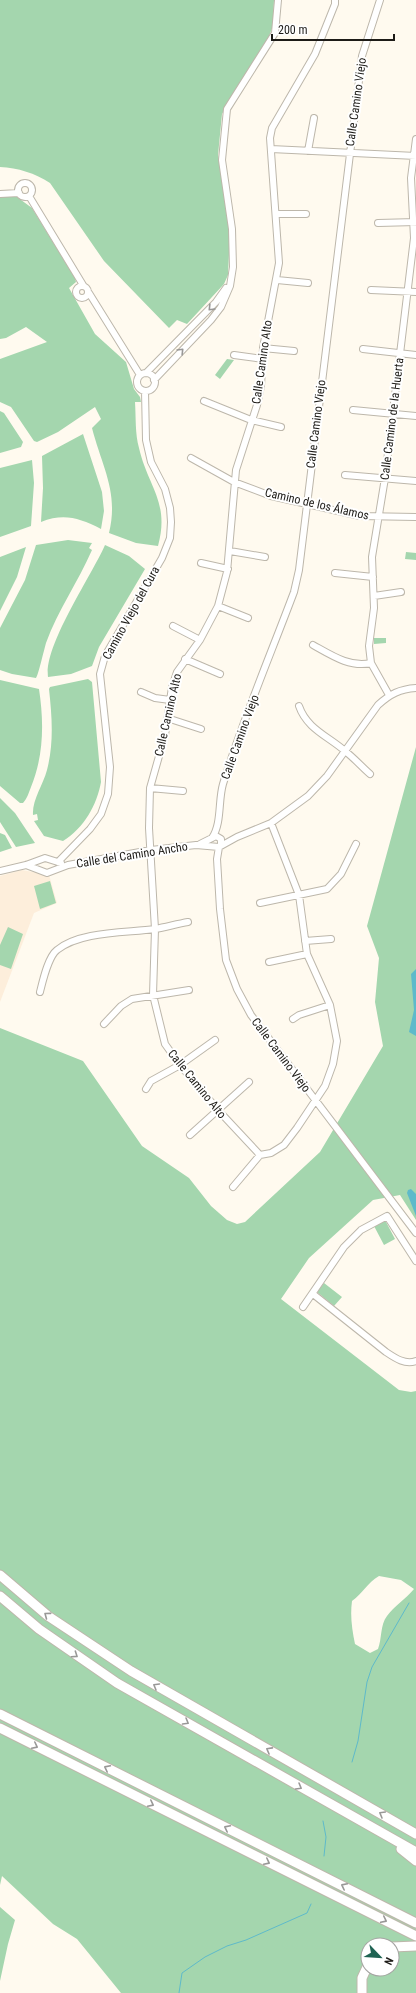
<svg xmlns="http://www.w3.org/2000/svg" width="416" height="1993" font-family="'Roboto Condensed',sans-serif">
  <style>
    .education { fill: #fdeedb }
    .green { fill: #a4d6ae; fill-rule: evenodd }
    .water { fill: #5ebaca }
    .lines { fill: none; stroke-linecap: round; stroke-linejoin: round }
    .stream { stroke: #5ebaca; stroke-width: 1 }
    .minor-casing { stroke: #bdb7ab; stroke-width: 8 }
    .highway-casing { stroke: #bdb7ab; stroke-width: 11 }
    .minor { stroke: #fff; stroke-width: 6 }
    .highway { stroke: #fff; stroke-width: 9 }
    .oneway { stroke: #999897 }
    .labels { text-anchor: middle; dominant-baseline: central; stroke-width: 4; stroke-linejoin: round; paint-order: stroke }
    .street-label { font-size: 12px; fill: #1d1b17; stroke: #fff }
  </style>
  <rect width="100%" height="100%" fill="#fffaef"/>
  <!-- education -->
  <path class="education" d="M22,870L49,875L57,903L34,913L0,1002V876Z"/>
  <!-- green -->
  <path class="green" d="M0,0H274L273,26L269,36L222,114L218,155L230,233L228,275L224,284L187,324L177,320L169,328L104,261L50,183C35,173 18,168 0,167Z
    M0,197H17L32,208L75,278L76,282L69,288L95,334L126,362L134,389L140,397L141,402H135C136,417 135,434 139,448C148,487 170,502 158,546L136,543L109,533C119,492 102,467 92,428L101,419L95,407L58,432L37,442L34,441L11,407L0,402V359L47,342L26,327L6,338L0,339Z
    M227,359L234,360L220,379L215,375Z
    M0,411L4,413L23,442L21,447L0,453Z
    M83,434L102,492L104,511L101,529C79,518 64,513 41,522L43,488L42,456Z
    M32,460L34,483L31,526L0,537V468Z
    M68,540L92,543L89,548L92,550C78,582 58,610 46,643C44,650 38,676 36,678L12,674L0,670V628L25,580L36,545Z
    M105,545L129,556L145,569L99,647L92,666L71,674L48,677C44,645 91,577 105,545Z
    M26,547L17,577L0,611V557Z
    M406,552L416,553V560L405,559Z
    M374,638H386V643L374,644Z
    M88,679L92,682L101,782C97,805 84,828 63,841L44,836L34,821L38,820L37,814L33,815C32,800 43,785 47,770C54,743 52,717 49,689L50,687Z
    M0,680L39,689C44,722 44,755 31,787C29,792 27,799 23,803H20L0,786Z
    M416,747V1220L400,1195L373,1200L309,1258L281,1299L399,1390L411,1392L416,1391V1993H121L77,1939L53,1924L2,1876L0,1885V1028L83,1061L142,1146L189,1178L211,1206L227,1220L237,1224L245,1222L320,1152L383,1046L375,1002L379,958L367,926ZM379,1576L401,1580L414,1589C406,1599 394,1606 387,1616C380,1625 382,1639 378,1649L370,1653L355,1644C352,1629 350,1616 352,1601C363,1593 367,1583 379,1576ZM368,1945H392V1969H368Z
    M0,798L15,813L35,843L16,847L0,822Z
    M0,833L5,835L12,848L0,852Z
    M50,881L56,903L40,909L34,886Z
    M8,927L23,934L11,969L0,965V945Z
    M385,1220L395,1239L384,1245L374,1226Z
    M324,1283L342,1297L334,1306L317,1292Z
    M0,1907L15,1920L8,1944L0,1981Z"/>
  <!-- water -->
  <path class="water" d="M416,969V1036L409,1032L414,1010L411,974Z
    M411,1189L416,1194V1216L407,1193L408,1190Z"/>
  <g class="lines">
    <!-- stream -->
    <path class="stream" d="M352,1762L358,1741L367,1682L372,1667L409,1603
      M323,1821L326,1837L324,1856
      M179,1993L182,1973L205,1957L227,1946L246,1940L307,1913L311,1904"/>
    <!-- minor casing -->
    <g class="minor-casing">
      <path id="minor" d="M271,149L416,156
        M308,151L314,118
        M18 190a7 7 0 1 1 14 0a7 7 0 1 1-14 0Z
        M0,194L19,193
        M29,196L83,285
        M276,214H306
        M378,223L416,222
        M277,280L308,283
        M76 292a6 6 0 1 1 12 0a6 6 0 1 1-12 0Z
        M371,290L416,292
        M89,293L140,375
        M263,348L294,351
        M363,349L416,355
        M234,355L263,359
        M146,373L216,302L226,288
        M137 382a9 9 0 1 1 18 0a9 9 0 1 1-18 0Z
        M154,380L211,320L221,307L230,286L233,267L232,229L222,160L227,109L275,33L278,0
        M204,401L251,420L281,427
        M353,410L416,416
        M191,458L234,482L271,496L360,516L416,517
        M345,475L416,481
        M230,551L265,557
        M201,563L228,569
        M335,573L373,577
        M374,596L401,592
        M218,606L248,618
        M173,626L200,640
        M313,645C331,655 350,668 371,663
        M185,659L220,674
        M141,692L155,698L170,700
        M389,695L371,663L369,646L374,608L372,557L385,478L414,238L411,178L416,139
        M299,706C307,729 328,736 345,751C354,758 362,767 370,774
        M167,718L201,729
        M150,788L183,791
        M271,823L299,895L307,954L330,1005L337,1041L333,1064L325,1086L297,1128L284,1145L271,1153L260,1155L218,1110L180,1065L165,1044L153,995L155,929L149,828L150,788L165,735L172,687L177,672L200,640L218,606L227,572L236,470L257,405L261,386L263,348L279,263L270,138L272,128L315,54L335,4V0
        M212,838C222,823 218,801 223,784C243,719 270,656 294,592L299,570L362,56L380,0
        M200,844L216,836L221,839V845
        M219,847L217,859L220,909L226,960L237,989L251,1015L416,1233
        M58,862L90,829L101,814L108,794L110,767L100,674L105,656L162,558L170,538L171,522L170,508L165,489L151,462L146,440L145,391
        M26,865L47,873L68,865L151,850L196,845L219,847L237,837L271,823L308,796L327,776L378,705C390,694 400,689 416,688
        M0,871L26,865L45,858L61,863
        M260,903L327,889L341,874L356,844
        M305,941L331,939
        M269,962L307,954
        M40,992C43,980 48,957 57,950C80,931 126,933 155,929C166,927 177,924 188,922
        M293,1019L299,1015L330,1005
        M104,1024L121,1006L132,999L189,990
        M146,1089L151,1081L180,1065L215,1040
        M190,1135L249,1082
        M233,1187L260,1155
        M313,1294L386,1352C395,1358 405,1365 416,1361
        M303,1307L344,1247L361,1230L387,1216L416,1261"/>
    </g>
    <!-- highway casing -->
    <g class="highway-casing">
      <path id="highway" d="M0,1575L48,1616L131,1671L416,1834
        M0,1596L39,1629L117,1683L416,1852
        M0,1714L416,1923
        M0,1728L416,1936
        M401,1849L416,1861
        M392,1947L416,1946
        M362,1993V1978L368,1965"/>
    </g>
    <!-- minor -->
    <use href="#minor" class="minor"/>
    <!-- highway -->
    <use href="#highway" class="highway"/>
  </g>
  <!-- one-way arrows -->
  <defs><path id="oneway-chevron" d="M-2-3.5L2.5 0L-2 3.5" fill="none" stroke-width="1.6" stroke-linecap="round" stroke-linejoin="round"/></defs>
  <g class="oneway">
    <use href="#oneway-chevron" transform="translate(211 308) rotate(134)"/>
    <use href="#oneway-chevron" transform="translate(181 351) rotate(-46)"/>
    <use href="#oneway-chevron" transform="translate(47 1615) rotate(-143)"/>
    <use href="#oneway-chevron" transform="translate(75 1655) rotate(34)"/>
    <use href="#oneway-chevron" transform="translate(156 1686) rotate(-150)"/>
    <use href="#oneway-chevron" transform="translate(186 1722) rotate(30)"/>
    <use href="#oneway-chevron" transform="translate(35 1746) rotate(27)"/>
    <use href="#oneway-chevron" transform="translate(269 1750) rotate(-151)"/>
    <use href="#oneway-chevron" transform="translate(107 1768) rotate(-153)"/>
    <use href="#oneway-chevron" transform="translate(299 1787) rotate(30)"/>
    <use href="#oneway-chevron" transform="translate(151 1804) rotate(27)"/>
    <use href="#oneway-chevron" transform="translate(382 1814) rotate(-150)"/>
    <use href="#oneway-chevron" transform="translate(227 1828) rotate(-153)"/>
    <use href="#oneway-chevron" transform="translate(267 1862) rotate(27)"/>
    <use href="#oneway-chevron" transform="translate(344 1886) rotate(-153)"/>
    <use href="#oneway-chevron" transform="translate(384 1920) rotate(26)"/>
  </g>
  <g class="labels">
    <!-- street labels -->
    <g class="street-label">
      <text transform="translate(356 102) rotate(-82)">Calle Camino Viejo</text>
      <text transform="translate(262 362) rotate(-82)">Calle Camino Alto</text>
      <text transform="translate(392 419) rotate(-83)">Calle Camino de la Huerta</text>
      <text transform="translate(316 424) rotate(-83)">Calle Camino Viejo</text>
      <text transform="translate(317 504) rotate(13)">Camino de los Álamos</text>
      <text transform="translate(131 613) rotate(-61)">Camino Viejo del Cura</text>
      <text transform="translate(168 715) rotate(-77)">Calle Camino Alto</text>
      <text transform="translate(240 737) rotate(-70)">Calle Camino Viejo</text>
      <text transform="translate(132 855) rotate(-9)">Calle del Camino Ancho</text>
      <text transform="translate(281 1055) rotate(53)">Calle Camino Viejo</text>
      <text transform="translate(197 1084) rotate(51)">Calle Camino Alto</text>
    </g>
  </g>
  <!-- north arrow -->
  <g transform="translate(380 1957) rotate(115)"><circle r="19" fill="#ffffff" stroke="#a5a4a2"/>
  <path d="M0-3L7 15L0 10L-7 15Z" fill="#1f6353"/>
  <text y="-6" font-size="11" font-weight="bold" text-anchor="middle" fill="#1d1b17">N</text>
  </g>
  <!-- scale -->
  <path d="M272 34v6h122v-6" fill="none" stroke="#1d1b17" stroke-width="2"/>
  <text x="278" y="34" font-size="12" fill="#1d1b17" stroke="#ffffff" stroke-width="3" paint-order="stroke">200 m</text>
</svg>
